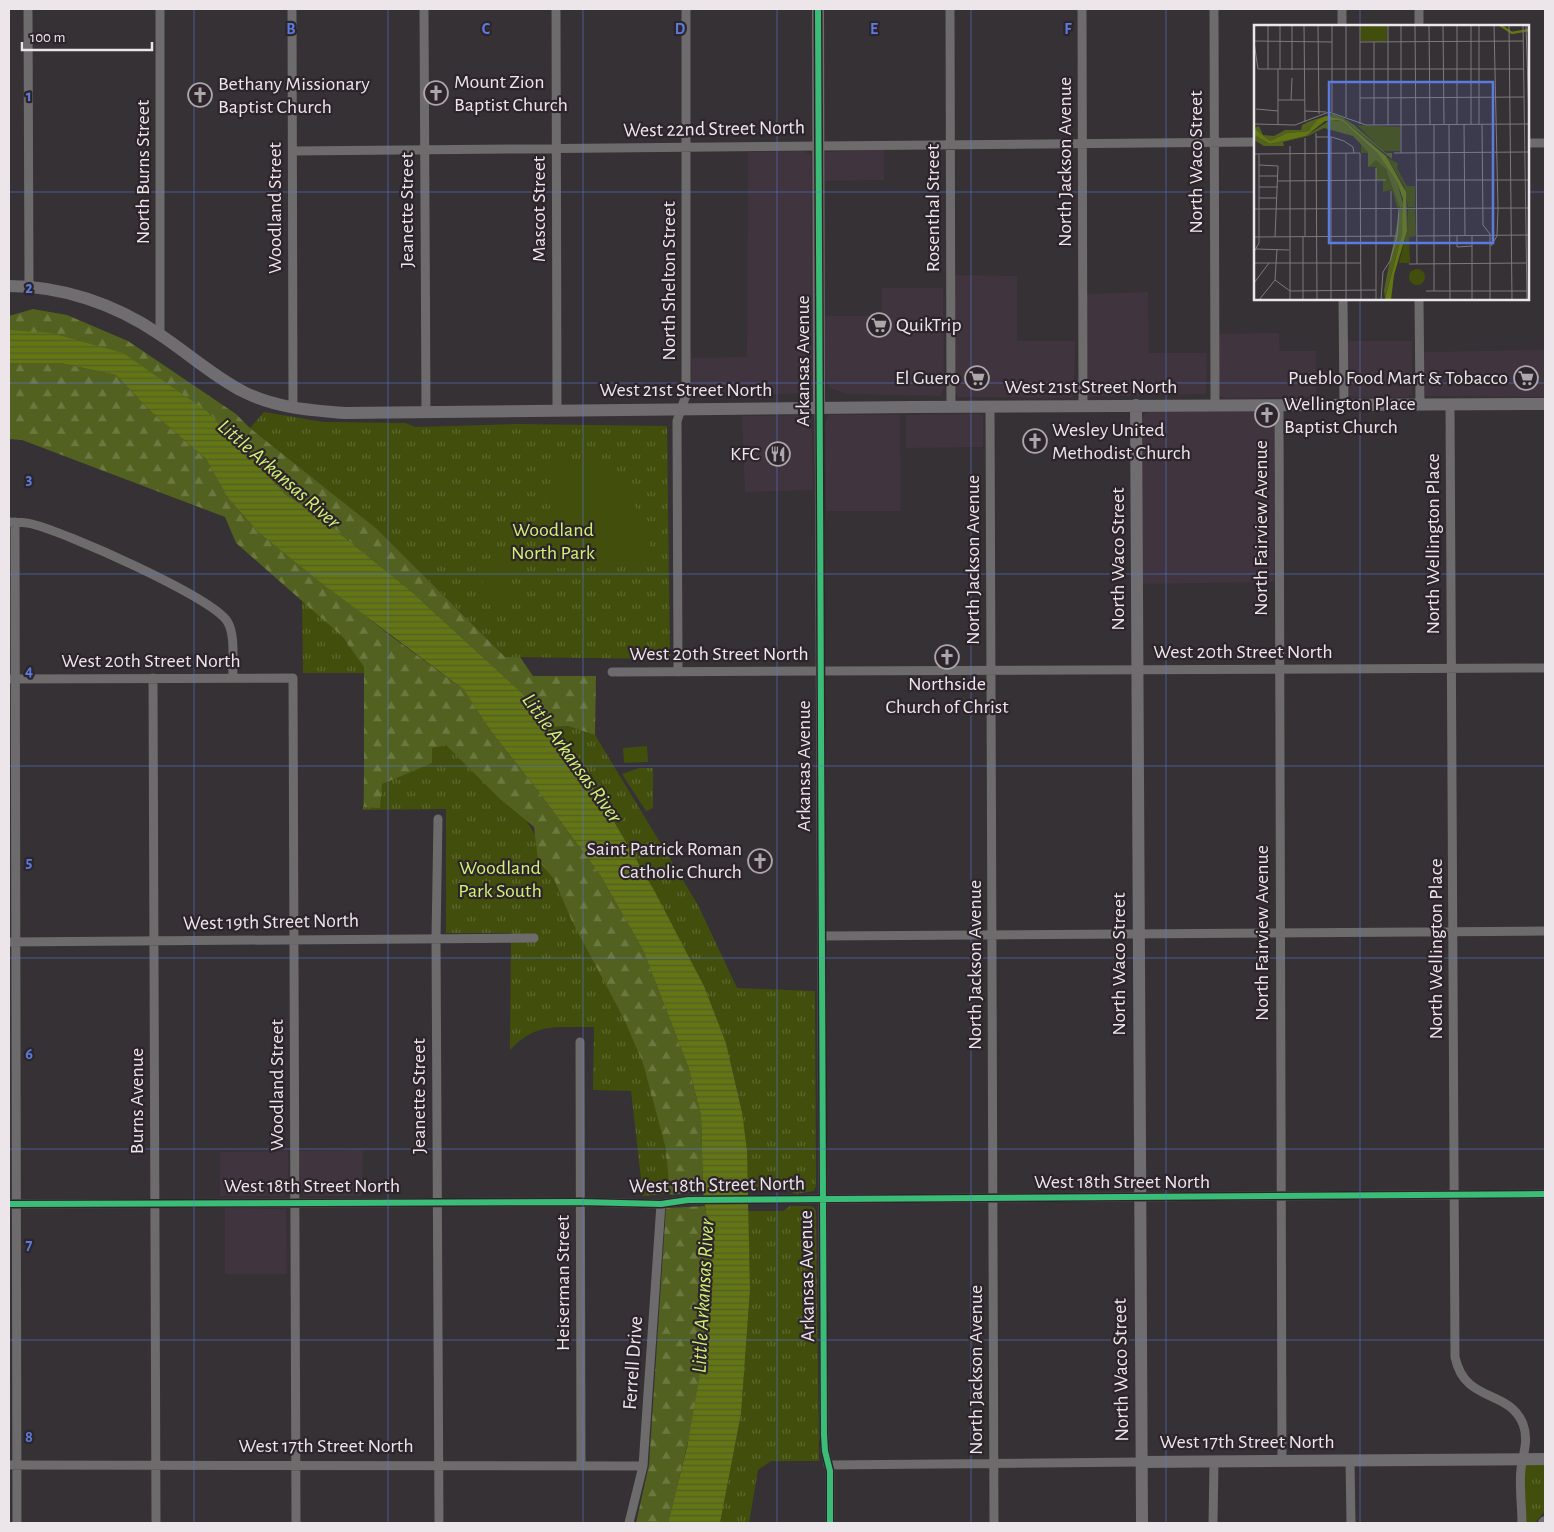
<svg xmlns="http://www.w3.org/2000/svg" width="1554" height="1532" font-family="'Alegreya Sans',sans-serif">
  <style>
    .built { fill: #40343e }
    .grass { fill: url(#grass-tufts) }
    .forest { fill: url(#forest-firs) }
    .garden { fill: #424f0c }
    .water { fill: url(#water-rules) }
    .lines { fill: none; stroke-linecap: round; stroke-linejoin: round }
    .street { stroke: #6d6b6c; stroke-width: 9 }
    .secondary { stroke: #706d70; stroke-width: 12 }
    .cycleway-casing { stroke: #2d252b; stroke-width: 9 }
    .cycleway { stroke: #3abd76; stroke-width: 6 }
    .grid { fill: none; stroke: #5b7cde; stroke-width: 1; stroke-opacity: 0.55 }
    .labels { text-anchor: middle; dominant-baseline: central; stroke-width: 4.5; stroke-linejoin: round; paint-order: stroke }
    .poi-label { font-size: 20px; fill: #ece6eb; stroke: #2d252b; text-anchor: start }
    .street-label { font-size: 20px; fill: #ece6eb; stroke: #2d252b }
    .park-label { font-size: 20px; fill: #d1f273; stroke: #2d252b }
    .water-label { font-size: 21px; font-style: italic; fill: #d2f374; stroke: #2d252b }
    .inset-river { fill: none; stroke: #627613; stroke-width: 2.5 }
    .inset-road { fill: none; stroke: #7e797d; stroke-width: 1 }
    .view { fill: #5b7cde; fill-opacity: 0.15; stroke: #5b7cde; stroke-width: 2.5 }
    .inset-edge { fill: none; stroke: #ece6eb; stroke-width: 2.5 }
    .grid-label { font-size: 16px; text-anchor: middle; font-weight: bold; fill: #5b7cde; stroke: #2d252b; stroke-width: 4.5; stroke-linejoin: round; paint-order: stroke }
  </style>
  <defs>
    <pattern id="grass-tufts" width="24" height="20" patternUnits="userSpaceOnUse" patternTransform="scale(1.25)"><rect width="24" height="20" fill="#424f0c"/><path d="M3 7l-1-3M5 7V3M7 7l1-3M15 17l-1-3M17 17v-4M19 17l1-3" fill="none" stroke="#5d6830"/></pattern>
    <pattern id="forest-firs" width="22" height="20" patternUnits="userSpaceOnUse" patternTransform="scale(1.25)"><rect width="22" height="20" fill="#52611f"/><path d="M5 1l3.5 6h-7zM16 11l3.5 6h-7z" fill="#6b7840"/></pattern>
    <pattern id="water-rules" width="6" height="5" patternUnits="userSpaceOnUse" patternTransform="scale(1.25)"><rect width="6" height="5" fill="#627613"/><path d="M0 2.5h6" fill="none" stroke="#545e2c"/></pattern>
  </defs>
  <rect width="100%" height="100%" fill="#353134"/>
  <!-- built -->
  <path class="built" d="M884,149V180L824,181L825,152Z
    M803,151L811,155L812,386L810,391L806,393L704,397L694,395L692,392L691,358L747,357L748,152Z
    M955,275L1017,276V341H1075L1074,395L1072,398L958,397L955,394Z
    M882,288H943L944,389L940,396L847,394L830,388L825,379V316H882Z
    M1148,292L1149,353H1207L1206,394L1088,397L1085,294Z
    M1279,333L1280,351H1316V397L1225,398L1220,396L1218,393L1217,334Z
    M1348,341H1412V394L1408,397H1353L1349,395L1347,393Z
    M1545,350V397L1425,396L1423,352Z
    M1264,411L1272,412L1274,418V582L1141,584V420L1144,414L1150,412Z
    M980,414L983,416V447L906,448V415Z
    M803,415L809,416L812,424L813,490L745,492L742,416Z
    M829,415H900L901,511H826L825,422Z
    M363,1150L362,1196H306L301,1193L299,1151Z
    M288,1151V1191L284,1196H220V1152Z
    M225,1208L286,1209L287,1274H225Z"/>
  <!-- grass -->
  <path class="grass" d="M264,412L323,422L405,423L416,427L516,424L667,426L670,659L505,657L377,529L250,428Z
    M302,601L412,684L504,785L559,873L646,1044L676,1193L643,1196L631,1091L593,1090L594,1027C557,1028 537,1021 510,1050L511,933H446V809L363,810L367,673H303Z
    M568,726L595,735L698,905L737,988L815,991L816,1186L814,1191L795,1194L787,1190H748L742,1111L726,1043L704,986L654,890L602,801L550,727Z
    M639,768H653V808L646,811L622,774Z
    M790,1206H811L816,1210L819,1461H771L758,1470L749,1523H720L741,1414L750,1290L748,1211H783Z
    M1545,1464V1511L1535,1523H1524V1469L1526,1465Z"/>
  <!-- forest -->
  <path class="forest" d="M33,309L67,315L128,341L236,414L250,428L377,529L505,657H520L533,676H596L595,735L568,726L550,727L534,704L412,592L317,515L285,494L208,412L9,330V316Z
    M9,363H60L116,375L149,410L206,459L227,497L258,532L391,636L463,689L490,730L538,791L600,875L643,950L689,1069L701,1115L703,1191L670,1195L666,1149L643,1063L624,1019L572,921L554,879L538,860L534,827L500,799L446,745L432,748V763L382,784L380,808L364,807V667L343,637L236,543L225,517L22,440L9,439Z
    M705,1206C722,1311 694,1421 668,1523H636L649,1465L666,1208Z"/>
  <!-- garden -->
  <path class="garden" d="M550,458L581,461L614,474L637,509L649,541L651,564L590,565L588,568H553L547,561V532L552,527Z
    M482,561H506L507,601H483Z
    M647,746L648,762L624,763L623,748Z"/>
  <!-- water -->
  <path class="water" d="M9,330L51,333L123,353L208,412L285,494L317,515L412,592L534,704L602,801L654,890L704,986L726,1043L742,1112L747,1151L750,1290L741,1414L720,1523H668L687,1447L699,1380L710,1298V1241L703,1191L701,1115L689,1069L643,950L600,875L538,791L490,730L463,689L324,585L258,532L227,497L206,459L149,410L116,375L60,363H9Z"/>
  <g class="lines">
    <!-- street -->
    <path class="street" d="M28,9L29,287
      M160,9V334
      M292,9L293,407
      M424,9L426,411
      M556,9L557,410
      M950,9L951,407
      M1082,9L1083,406
      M1214,9L1215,405
      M1342,9V26
      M1419,9V26
      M1528,143H1545
      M293,151L1255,142
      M1343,299L1344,405
      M1419,299L1420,404
      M1450,404L1455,1357C1465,1404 1508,1388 1523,1424C1529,1440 1523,1454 1521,1469C1519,1486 1522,1506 1522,1523
      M1279,405L1282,1461
      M990,407L994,1523
      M819,408L824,1435L825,1451L830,1471V1523
      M9,522C17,522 24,522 32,524C65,532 210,596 227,621C236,635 232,661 233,678
      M15,522L17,1523
      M612,672L1545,668
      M678,672L677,421L686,395V9
      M153,678L156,1523
      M9,679L293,678L296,1523
      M438,819L436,938L439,1523
      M822,936L1545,931
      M9,942L534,938
      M580,1042L581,1464
      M9,1204L580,1202L661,1204L688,1200L1545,1194
      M1350,1460L1351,1523
      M9,1465L643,1466
      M828,1465L1141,1462
      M629,1523L643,1466L661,1204
      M1213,1523L1214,1461"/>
    <!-- secondary -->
    <path class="secondary" d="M818,9L819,408
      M9,286C62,286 115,304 159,334C188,353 214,377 244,392C276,408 310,410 344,413L914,407L1545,404
      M1136,405L1142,1523
      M1141,1462L1545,1459
      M1544,1523L1545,1522"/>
    <!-- cycleway casing -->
    <g class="cycleway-casing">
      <path id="cycleway" d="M818,9L824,1435L825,1451L830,1471V1523
        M9,1204L580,1202L661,1204L688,1200L1545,1194"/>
    </g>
    <!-- cycleway -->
    <use href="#cycleway" class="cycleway"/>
  </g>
  <!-- grid -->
  <path class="grid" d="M194,9V1523M388,9V1523M583,9V1523M777,9V1523M971,9V1523M1166,9V1523M1360,9V26M9,192H1255M1528,192H1545M1360,299V1523M9,383H1545M9,574H1545M9,766H1545M9,958H1545M9,1149H1545M9,1340H1545"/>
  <!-- icons -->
  <defs>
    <g id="church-ring" transform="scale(1.25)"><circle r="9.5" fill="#2d252b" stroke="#aca7ab" stroke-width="1.5"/><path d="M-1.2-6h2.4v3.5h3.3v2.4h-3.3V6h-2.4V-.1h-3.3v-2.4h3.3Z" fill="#aca7ab"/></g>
    <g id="supermarket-ring" transform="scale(1.25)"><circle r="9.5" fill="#2d252b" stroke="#aca7ab" stroke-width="1.5"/><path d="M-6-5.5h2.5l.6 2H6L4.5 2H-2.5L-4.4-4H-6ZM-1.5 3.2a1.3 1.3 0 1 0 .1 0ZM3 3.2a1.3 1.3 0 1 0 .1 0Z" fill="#aca7ab"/></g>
    <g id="restaurant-ring" transform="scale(1.25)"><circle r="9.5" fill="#2d252b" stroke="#aca7ab" stroke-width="1.5"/><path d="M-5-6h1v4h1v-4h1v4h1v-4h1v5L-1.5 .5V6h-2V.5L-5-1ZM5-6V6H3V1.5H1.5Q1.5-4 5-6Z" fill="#aca7ab"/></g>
  </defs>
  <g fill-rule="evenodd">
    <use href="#church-ring" x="436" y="93"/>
    <use href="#church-ring" x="200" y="95"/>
    <use href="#supermarket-ring" x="879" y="325"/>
    <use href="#supermarket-ring" x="977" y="378"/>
    <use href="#supermarket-ring" x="1526" y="378"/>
    <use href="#church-ring" x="1267" y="415"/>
    <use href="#church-ring" x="1035" y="441"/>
    <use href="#restaurant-ring" x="778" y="454"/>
    <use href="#church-ring" x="947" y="657"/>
    <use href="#church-ring" x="760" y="861"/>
  </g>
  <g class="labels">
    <!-- poi labels -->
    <g class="poi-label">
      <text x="454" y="82">Mount Zion<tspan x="454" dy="23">Baptist Church</tspan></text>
      <text x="218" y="84">Bethany Missionary<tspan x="218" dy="23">Baptist Church</tspan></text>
      <text x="896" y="325">QuikTrip</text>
      <text x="960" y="378" text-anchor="end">El Guero</text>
      <text x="1508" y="378" text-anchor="end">Pueblo Food Mart &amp; Tobacco</text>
      <text x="1284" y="404">Wellington Place<tspan x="1284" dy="23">Baptist Church</tspan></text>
      <text x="1052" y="430">Wesley United<tspan x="1052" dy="23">Methodist Church</tspan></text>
      <text x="760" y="454" text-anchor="end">KFC</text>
      <text x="947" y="684" text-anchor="middle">Northside<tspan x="947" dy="23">Church of Christ</tspan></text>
      <text x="742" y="849" text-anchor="end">Saint Patrick Roman<tspan x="742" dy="23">Catholic Church</tspan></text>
    </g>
    <!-- street labels -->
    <g class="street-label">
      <text transform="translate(714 129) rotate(-1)">West 22nd Street North</text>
      <text transform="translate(1065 162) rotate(-90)">North Jackson Avenue</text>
      <text transform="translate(1196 162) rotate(-90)">North Waco Street</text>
      <text transform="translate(143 172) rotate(-90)">North Burns Street</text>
      <text transform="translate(275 208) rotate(-90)">Woodland Street</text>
      <text transform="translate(933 208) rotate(-90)">Rosenthal Street</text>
      <text transform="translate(539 209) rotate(-90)">Mascot Street</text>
      <text transform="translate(407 210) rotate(-90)">Jeanette Street</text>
      <text transform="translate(669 281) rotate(-90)">North Shelton Street</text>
      <text transform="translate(803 361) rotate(-90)">Arkansas Avenue</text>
      <text x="1091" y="387">West 21st Street North</text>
      <text x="686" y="390">West 21st Street North</text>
      <text transform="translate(1261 528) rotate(-90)">North Fairview Avenue</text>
      <text transform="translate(1433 544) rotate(-90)">North Wellington Place</text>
      <text transform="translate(1118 559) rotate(-90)">North Waco Street</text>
      <text transform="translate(973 560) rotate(-90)">North Jackson Avenue</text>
      <text x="1243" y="652">West 20th Street North</text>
      <text x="719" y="654">West 20th Street North</text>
      <text x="151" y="661">West 20th Street North</text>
      <text transform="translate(804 766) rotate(-90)">Arkansas Avenue</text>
      <text transform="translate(271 922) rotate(-1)">West 19th Street North</text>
      <text transform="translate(1262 933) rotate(-90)">North Fairview Avenue</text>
      <text transform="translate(1436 949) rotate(-90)">North Wellington Place</text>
      <text transform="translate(1119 964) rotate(-90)">North Waco Street</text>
      <text transform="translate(975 965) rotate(-90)">North Jackson Avenue</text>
      <text transform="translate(277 1085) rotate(-90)">Woodland Street</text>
      <text transform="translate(419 1096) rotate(-90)">Jeanette Street</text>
      <text transform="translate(137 1101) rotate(-90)">Burns Avenue</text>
      <text x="1122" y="1182">West 18th Street North</text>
      <text transform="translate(717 1185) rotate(-1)">West 18th Street North</text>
      <text x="312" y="1186">West 18th Street North</text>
      <text transform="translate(807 1276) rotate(-91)">Arkansas Avenue</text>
      <text transform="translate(563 1283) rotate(-90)">Heiserman Street</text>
      <text transform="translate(633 1363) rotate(-86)">Ferrell Drive</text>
      <text transform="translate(976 1370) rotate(-90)">North Jackson Avenue</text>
      <text transform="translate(1121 1370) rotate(-91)">North Waco Street</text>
      <text x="1247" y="1442">West 17th Street North</text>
      <text x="326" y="1446">West 17th Street North</text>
    </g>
    <!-- park labels -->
    <g class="park-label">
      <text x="553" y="530">Woodland<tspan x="553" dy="23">North Park</tspan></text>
      <text x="500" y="868">Woodland<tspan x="500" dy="23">Park South</tspan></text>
    </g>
    <!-- water labels -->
    <g class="water-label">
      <text transform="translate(279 474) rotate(41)">Little Arkansas River</text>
      <text transform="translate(572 758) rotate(54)">Little Arkansas River</text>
      <text transform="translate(703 1296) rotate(-87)">Little Arkansas River</text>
    </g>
  </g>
  <!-- overview -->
  <g transform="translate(1254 25)">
    <rect width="275" height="275" fill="#353134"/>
    <path d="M106,0H133V16H107ZM103,100L146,102V126H129ZM107,120L129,139L143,167L147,182L143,183L138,165L129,167V155H122V142H114V128H107ZM133,133L144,138L143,143L153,161H161V182H154L150,161ZM154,184H161L162,211L155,212L156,238H145L153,206Z" fill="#424f0c"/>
    <path d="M79,89L89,93L100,100L132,128H138V134L88,94L72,91L55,106L33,108L16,116L0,103L5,101L9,110L20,111L31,105H47L48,100L56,96ZM76,95L88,96L124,129L143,157L150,182L146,183L132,144L122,135L114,142V127L99,111L70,103L54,111L29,117L30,121H10L0,115V110L16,119L52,111ZM146,184H150V187L148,209L131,274L130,265Z" fill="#52611f"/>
    <path d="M155 252a8 8 0 1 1 16 0a8 8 0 1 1-16 0Z" fill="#424f0c"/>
    <path d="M72,91L88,94L132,131L152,167L153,206L140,250L137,275L131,274L148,209L149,174L143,157L124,129L88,96L82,95L71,96L52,111L16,119L0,110V103L16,116L33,108L55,106L63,95Z" fill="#627613"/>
    <path class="inset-river" d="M246,0L258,8L275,5"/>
    <path class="inset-road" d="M14,0V44M26,0V44M50,0L51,97M64,0L65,89M78,0V87M92,0V92M106,0V99M134,0V100M161,0L163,239M175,0L176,100M189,0L190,99M203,0V99M217,0V99M225,0V99M255,0L258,275M269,0L273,275M272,0L275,94M0,16L78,17M0,17L4,44H270M106,17L269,16M120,17V100M38,45V0M106,73L270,72M24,75H51M37,75L38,53M2,84L24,86M51,86L72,87M0,99L41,100L75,87L112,100L275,99M195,99L196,275M210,99L211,211M228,99L229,200L236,209V275M24,100V44M180,100V266M62,108L63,275M62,112H78L90,116L99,122L100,128M77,112V275M51,113V211M92,128V275M140,128L275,127M147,128V0M0,129L106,128L107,275M5,140L24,141L21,212M122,143V275M5,151H24M162,155H275M24,156L132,155M5,162H24M137,166V211M5,173H23M0,184L275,183M49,211V275M163,211L275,210M203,211V222L218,221M218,211V275M0,212L143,211M237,221L243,211L244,184L240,0M2,224L35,225M0,227L5,218V129M0,238H107M155,239L272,238M21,255L36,266L122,265M0,258L15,238M172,266H273M5,275L21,255L23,224M36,275V121M127,275L129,247L136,236L143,211L145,184"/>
    <path class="view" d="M75,57H239V218H75Z"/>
    <rect width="275" height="275" class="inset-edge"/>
  </g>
  <g class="grid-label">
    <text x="291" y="34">B</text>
    <text x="486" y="34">C</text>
    <text x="680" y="34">D</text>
    <text x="874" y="34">E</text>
    <text x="1068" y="34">F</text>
    <text x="29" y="101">1</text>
    <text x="29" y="293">2</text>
    <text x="29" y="484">3</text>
    <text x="29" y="676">4</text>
    <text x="29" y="867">5</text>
    <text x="29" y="1059">6</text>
    <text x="29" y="1250">7</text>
    <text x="29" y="1442">8</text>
  </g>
  <!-- border -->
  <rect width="1554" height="1532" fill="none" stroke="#ece6eb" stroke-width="20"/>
  <!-- scale -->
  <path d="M22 42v8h130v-8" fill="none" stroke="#ece6eb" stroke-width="2.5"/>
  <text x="30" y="42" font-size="15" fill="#ece6eb" stroke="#2d252b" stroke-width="4" paint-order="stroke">100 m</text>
</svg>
